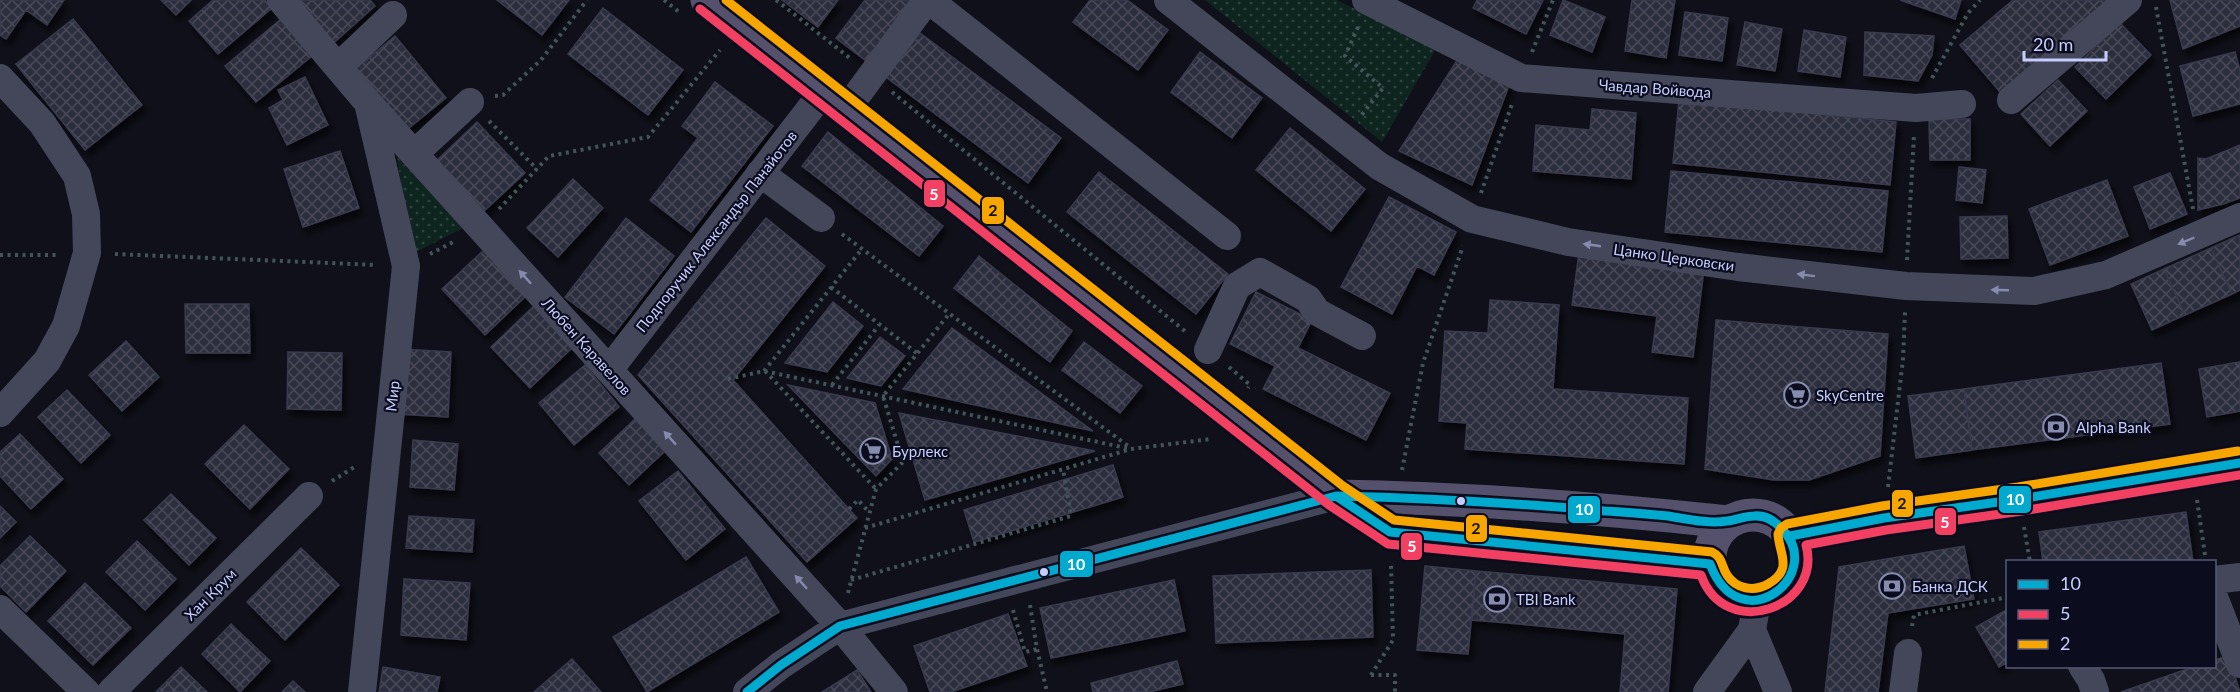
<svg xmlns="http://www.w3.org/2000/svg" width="2240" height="692" font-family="Lato,sans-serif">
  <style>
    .grass { fill: url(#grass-dots) }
    .building { fill: url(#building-cross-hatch); stroke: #393a4e; stroke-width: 1.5; filter: url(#shadow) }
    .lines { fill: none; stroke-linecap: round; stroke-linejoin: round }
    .path { stroke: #43555b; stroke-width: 4; stroke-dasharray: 3 4.5; stroke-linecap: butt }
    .minor { stroke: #44475a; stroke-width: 28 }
    .major { stroke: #55516d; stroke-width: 33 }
    .bus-1-casing { stroke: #0b0c1d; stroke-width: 14 }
    .bus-2-casing { stroke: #0b0c1d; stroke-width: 14 }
    .bus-3-casing { stroke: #0b0c1d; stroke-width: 14 }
    .bus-1 { stroke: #00a9ce; stroke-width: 9 }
    .bus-2 { stroke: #f24062; stroke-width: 9 }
    .bus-3 { stroke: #f7a600; stroke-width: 9 }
    .oneway { fill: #868aac }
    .bus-dot { fill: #c7ceff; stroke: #0b0c1d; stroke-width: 2 }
    .labels { text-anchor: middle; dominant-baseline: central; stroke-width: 4.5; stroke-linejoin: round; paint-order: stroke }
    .street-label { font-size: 15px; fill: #c7ceff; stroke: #0b0c1d }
    .poi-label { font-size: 15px; fill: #c7ceff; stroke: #0b0c1d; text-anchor: start }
    .line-badge { stroke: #0b0c1d; stroke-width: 2 }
    .badge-label { font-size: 16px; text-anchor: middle; font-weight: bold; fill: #fff }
    .pale-badge-label { font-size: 16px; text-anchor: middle; font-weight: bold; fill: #111 }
  </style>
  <defs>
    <pattern id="grass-dots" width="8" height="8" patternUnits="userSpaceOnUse" patternTransform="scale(1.5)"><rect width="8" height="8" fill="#0e241f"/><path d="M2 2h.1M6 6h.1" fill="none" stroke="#304341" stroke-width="1.8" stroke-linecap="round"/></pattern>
    <pattern id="building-cross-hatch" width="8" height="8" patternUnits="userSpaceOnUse" patternTransform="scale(1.5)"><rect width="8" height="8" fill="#2c2d3c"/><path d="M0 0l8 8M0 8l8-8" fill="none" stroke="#494a59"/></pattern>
    <filter id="shadow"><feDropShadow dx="3.5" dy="6" stdDeviation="3" flood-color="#0009"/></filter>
  </defs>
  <rect width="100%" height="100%" fill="#0f1019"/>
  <!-- grass -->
  <path class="grass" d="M1205,0H1337L1436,49L1382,142Z
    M397,157L465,227L412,254Z"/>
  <!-- building -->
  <path class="building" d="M0,0H64L47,25L26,10L6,39L0,35Z
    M161,0H191L176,15Z
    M213,0H265L272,8L218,54L189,21Z
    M288,0H370L375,6L328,48Z
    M497,0H569L542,35Z
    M782,0H838L818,27Z
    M865,0H912L866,61L836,38Z
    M1090,0H1127L1168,30L1138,70L1073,22Z
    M1477,0H1543L1526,34L1473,8Z
    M1563,0L1605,17L1592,52L1550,35Z
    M1632,0H1675L1666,58L1625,51Z
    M1900,0H1961L1955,19Z
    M2013,0H2109L2000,92L1960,45Z
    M2170,0H2238L2240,3V26L2183,49Z
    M603,8L683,70L648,115L568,54Z
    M1685,12L1728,18L1722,61L1679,55Z
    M73,19L142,105L85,150L16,64Z
    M281,19L312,56L256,102L225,66Z
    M1745,22L1782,29L1775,71L1737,65Z
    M2120,23L2151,55L2106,99L2075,67Z
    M1804,30L1846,37L1840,77L1798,71Z
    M1865,32L1934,36L1932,55L1918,81L1864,75Z
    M920,33L1061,138L1028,183L886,77Z
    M395,36L446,98L404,132L354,70Z
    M1200,52L1262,98L1232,138L1171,92Z
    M2235,52L2240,70V104L2193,116L2180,66Z
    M1458,59L1509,85L1472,185L1399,151Z
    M305,77L328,125L287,145L269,108L283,100L278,90Z
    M2058,80L2087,111L2050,146L2021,114Z
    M715,82L773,126L691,232L650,200L698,138L682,126Z
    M1679,100L1896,122L1890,185L1673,163Z
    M1592,109L1636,113L1631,179L1533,171L1536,125L1590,130Z
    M1929,119H1970V160H1930Z
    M477,122L525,173L482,213L435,162Z
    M1290,128L1365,189L1331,231L1256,170Z
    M828,132L943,226L919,256L802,166Z
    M2240,145V198L2223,204L2198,210V158L2206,159Z
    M340,151L359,208L303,227L284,169Z
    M1959,167L1986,170L1982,203L1956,200Z
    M1671,171L1888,191L1882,252L1665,232Z
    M1099,172L1228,274L1196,314L1067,212Z
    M2170,173L2187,214L2150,229L2134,187Z
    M573,179L603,208L558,257L527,228Z
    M2107,180L2128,236L2050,265L2029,209Z
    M1389,197L1456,232L1434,275L1417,266L1392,314L1341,287Z
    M2007,216L2008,258L1961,259L1960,217Z
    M626,218L674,256L614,334L565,297Z
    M766,218L825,266L733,380L857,518L807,562L638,375Z
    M2240,235V290L2232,294L2211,248Z
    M2211,248L2232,294L2185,315L2164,269Z
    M485,249L528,294L485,335L442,289Z
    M1579,253L1704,269L1693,357L1652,352L1657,316L1572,305Z
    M979,256L1072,331L1050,362L954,288Z
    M2164,269L2185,315L2152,330L2131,284Z
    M1256,292L1312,320L1298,348L1390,393L1366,440L1263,389L1275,366L1230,344Z
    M1490,300L1559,305L1553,389L1688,398L1684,464L1465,449L1467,423L1439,421L1445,331L1488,333Z
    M833,302L863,326L827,372L785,363Z
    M185,304H249L250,353H186Z
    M534,306L573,347L530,388L491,347Z
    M1716,320L1888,334L1880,456L1809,480H1774L1705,469Z
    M952,328L1093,431L903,389Z
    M880,337L905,356L881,386L847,378Z
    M126,341L159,377L122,411L89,375Z
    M1084,342L1142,386L1120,413L1062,370Z
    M401,349L451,352L448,417L398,414Z
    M288,352L342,353L341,410L287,409Z
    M2240,362V411L2207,417L2199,369Z
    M2161,363L2170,424L1972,450L1964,389Z
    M585,365L619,407L574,445L539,403Z
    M788,385L875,403L892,459L876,476Z
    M1964,389L1972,450L1916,458L1908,396Z
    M67,390L110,435L81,463L38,417Z
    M899,413L1095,451L925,500Z
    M635,419L665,451L629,485L599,453Z
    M244,425L289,469L250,509L205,464Z
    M20,434L63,479L31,509L0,476V452Z
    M413,440L458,444L454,490L410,487Z
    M1113,465L1123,497L974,542L964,510Z
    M678,471L725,529L686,560L639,501Z
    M171,494L216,538L189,565L144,520Z
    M0,506L16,522L0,538Z
    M2186,512L2193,562H2043L2039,532Z
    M409,516L474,520L472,552L406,548Z
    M30,536L66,571L26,612L0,586V566Z
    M137,541L176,579L145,610L106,572Z
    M1964,546L1974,599L1888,613L1878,692H1825L1839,567Z
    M301,548L339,585L285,640L247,602Z
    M746,557L779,612L647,692L613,637Z
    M1425,566L1476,571L1468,654L1417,650Z
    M1371,570L1373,637L1216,643L1213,576Z
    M1476,571L1523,575L1519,624L1472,620Z
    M1523,575L1677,589L1668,692H1620L1625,634L1519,624Z
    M404,579L470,583L466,640L401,635Z
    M1174,580L1185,631L1051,658L1040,608Z
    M85,583L131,628L93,665L48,621Z
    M2008,609V662L1999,667L1976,627Z
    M1008,614L1027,666L951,692H930L914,646Z
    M231,624L270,661L240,692L202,654Z
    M2228,656L2240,692H2121L2196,666H2214V660Z
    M572,659L601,692H534Z
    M1177,661L1183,684L1149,692H1093L1091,683Z
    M181,667L207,692H156Z
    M383,667L440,677L437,692H379Z
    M857,670L871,692H822Z
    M293,681L305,692H282Z"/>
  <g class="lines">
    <!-- path -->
    <path class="path" d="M664,0L679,12
      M776,0L851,59
      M2156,7L2193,209
      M1358,27L1345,56L1383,88L1360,117
      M1532,52L1553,0
      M1932,78L1968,13L1980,0
      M892,92L1186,332
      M495,96L503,95L541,60L587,0
      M489,121L537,169
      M1481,193L1512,104
      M499,209L549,156L648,137L720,50
      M842,234L1128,446
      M115,254L377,265
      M430,254L455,241
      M0,255H59
      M1907,260L1914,135
      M831,287L918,354
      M1229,367L1250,385L1248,388
      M764,371L862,249
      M765,371L876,489
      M728,379L764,371L1131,449
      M832,385L879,325
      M1402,470L1423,363L1463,246
      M332,481L356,466
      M1888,487L1903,359L1905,312
      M2197,500L2205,555
      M849,509L858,500L868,511
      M2024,527L2030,562
      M865,528L1131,449L1211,439
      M851,580L1071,516L1063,469
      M848,593L876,489L903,462L883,396L949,314
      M1030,605L1037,649L1047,692
      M1013,610L1025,652L1037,649
      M1912,626L1914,615L2008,597
      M1371,675L1393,640L1391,563
      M1371,675H1395V692"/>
    <!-- minor -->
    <path class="minor" d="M281,0L369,104L840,626L894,692
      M929,0L1227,236
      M1168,0L1379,166L1472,219L1568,242L1738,267L1906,286L2034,291L2106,275L2240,217
      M1366,0L1521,78L1916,108L1962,104
      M338,67L393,15
      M0,78L42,123L77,176L86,214L87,253L66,326L47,361L0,413
      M2011,100L2128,0
      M846,110L927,0
      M414,154L470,102
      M760,173L821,218
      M1208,350L1237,286L1260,272L1308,299L1317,312L1362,336
      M609,370L823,92
      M2214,580L2240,577
      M2214,597L2240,664
      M1757,601L1752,630L1778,692
      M0,609L86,692
      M2082,666L2091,680L2095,692
      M111,692L309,496
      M362,692L406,266L369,107
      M747,692L781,665L840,626L1336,496
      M1707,692L1752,630
      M1903,692L1908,653"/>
    <!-- major -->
    <path class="major" d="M707,0L1336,496L1390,532L1710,564
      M1336,496C1467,498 1598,508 1728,522
      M1710 558a43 43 0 1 1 86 0a43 43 0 1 1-86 0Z
      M1790,536L1884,518L2020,499L2240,463"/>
    <!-- bus-1 casing -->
    <g class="bus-1-casing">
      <path id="bus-1" d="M1336,496C1426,498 1515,503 1605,511C1626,512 1647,514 1668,516C1687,519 1708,524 1727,521C1736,520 1745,516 1754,516C1765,515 1775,521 1782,529C1827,575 1740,643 1710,564L1390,532Z
        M1790,536L1884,518L2020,499L2240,463
        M747,692L781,665L840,626L1336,496"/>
    </g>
    <!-- bus-2 casing -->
    <g class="bus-2-casing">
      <path id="bus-2" d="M700,9L1329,505L1388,544L1701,575C1725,642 1823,608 1806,545L1886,530L2022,511L2240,475"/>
    </g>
    <!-- bus-3 casing -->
    <g class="bus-3-casing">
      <path id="bus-3" d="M726,0L1343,486L1394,520L1712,552C1723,557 1721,566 1727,575C1736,589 1754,592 1768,584C1794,569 1779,554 1778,534L1781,528L1787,524L1882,506L2018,487L2238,451"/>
    </g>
    <!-- bus-1 -->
    <use href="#bus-1" class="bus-1"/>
    <!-- bus-2 -->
    <use href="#bus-2" class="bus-2"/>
    <!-- bus-3 -->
    <use href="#bus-3" class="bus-3"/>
  </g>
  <!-- one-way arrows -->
  <defs><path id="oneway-solid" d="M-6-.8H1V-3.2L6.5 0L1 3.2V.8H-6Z" transform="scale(1.5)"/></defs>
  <g class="oneway">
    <use href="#oneway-solid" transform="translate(2186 241) rotate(157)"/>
    <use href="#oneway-solid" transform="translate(1592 245) rotate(-172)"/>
    <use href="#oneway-solid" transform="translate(1806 275) rotate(-173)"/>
    <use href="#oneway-solid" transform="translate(525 277) rotate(-132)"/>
    <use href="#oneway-solid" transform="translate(2000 290) rotate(-178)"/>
    <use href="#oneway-solid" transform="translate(670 438) rotate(-132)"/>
    <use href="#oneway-solid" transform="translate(801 582) rotate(-132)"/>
  </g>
  <!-- icons -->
  <defs>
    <g id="supermarket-ring" transform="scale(1.35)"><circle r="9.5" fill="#0b0c1d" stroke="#878cae" stroke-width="1.5"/><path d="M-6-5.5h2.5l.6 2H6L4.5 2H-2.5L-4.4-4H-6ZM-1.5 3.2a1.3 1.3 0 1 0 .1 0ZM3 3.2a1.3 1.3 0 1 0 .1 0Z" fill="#878cae"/></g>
    <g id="bank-ring" transform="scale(1.35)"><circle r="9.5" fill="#0b0c1d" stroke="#878cae" stroke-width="1.5"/><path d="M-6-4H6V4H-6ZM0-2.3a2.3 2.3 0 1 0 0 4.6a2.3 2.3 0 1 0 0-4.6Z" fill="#878cae"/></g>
  </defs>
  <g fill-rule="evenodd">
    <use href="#supermarket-ring" x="1797" y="395"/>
    <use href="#bank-ring" x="2056" y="427"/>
    <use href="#supermarket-ring" x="873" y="451"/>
    <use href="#bank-ring" x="1892" y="586"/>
    <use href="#bank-ring" x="1497" y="599"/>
  </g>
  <!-- markers -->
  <g class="bus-dot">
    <circle cx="1461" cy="501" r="5"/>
    <circle cx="1044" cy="572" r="5"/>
  </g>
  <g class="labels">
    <!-- street labels -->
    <g class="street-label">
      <text transform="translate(1655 88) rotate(4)">Чавдар Войвода</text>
      <text transform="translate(716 231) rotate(-52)">Подпоручик Александър Панайотов</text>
      <text transform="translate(1674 257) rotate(8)">Цанко Церковски</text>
      <text transform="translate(587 346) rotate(48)">Любен Каравелов</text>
      <text transform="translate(392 396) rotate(-84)">Мир</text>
      <text transform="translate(210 594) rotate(-45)">Хан Крум</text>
    </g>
    <!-- poi labels -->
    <g class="poi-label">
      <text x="1816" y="395">SkyCentre</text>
      <text x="2076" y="427">Alpha Bank</text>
      <text x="892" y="451">Бурлекс</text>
      <text x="1912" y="586">Банка ДСК</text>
      <text x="1516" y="599">TBI Bank</text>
    </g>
  </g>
  <g class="line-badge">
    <rect x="923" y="179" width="23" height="29" rx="6" fill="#f24062"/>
    <rect x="981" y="196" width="24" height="29" rx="6" fill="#f7a600"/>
    <rect x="1998" y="485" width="34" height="29" rx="6" fill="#00a9ce"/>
    <rect x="1891" y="489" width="23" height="29" rx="6" fill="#f7a600"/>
    <rect x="1567" y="495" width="34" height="29" rx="6" fill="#00a9ce"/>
    <rect x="1934" y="507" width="23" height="29" rx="6" fill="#f24062"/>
    <rect x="1465" y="514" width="23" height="29" rx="6" fill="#f7a600"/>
    <rect x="1400" y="532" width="23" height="29" rx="6" fill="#f24062"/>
    <rect x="1059" y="550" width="35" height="28" rx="6" fill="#00a9ce"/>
  </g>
  <g class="badge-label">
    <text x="934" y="200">5</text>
    <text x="2015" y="505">10</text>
    <text x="1584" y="515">10</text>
    <text x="1945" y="528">5</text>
    <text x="1412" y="552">5</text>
    <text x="1076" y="570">10</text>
  </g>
  <g class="pale-badge-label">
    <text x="993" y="216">2</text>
    <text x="1902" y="509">2</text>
    <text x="1476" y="534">2</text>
  </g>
  <!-- legend -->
  <rect x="2006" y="560" width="210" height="108" fill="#0b0c1d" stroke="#565a77" stroke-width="1.5"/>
  <rect x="2018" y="580" width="30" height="9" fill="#00a9ce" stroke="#565a77" stroke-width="1.5"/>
  <text x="2060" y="590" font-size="18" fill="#c7ceff">10</text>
  <rect x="2018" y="610" width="30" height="9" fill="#f24062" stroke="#565a77" stroke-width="1.5"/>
  <text x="2060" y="620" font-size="18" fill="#c7ceff">5</text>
  <rect x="2018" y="640" width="30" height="9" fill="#f7a600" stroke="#565a77" stroke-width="1.5"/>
  <text x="2060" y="650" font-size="18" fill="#c7ceff">2</text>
  <!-- scale -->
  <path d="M2024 51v9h82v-9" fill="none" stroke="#c7ceff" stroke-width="3"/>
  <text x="2033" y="51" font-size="18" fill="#c7ceff" stroke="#0b0c1d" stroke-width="4.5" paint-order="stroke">20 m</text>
</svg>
